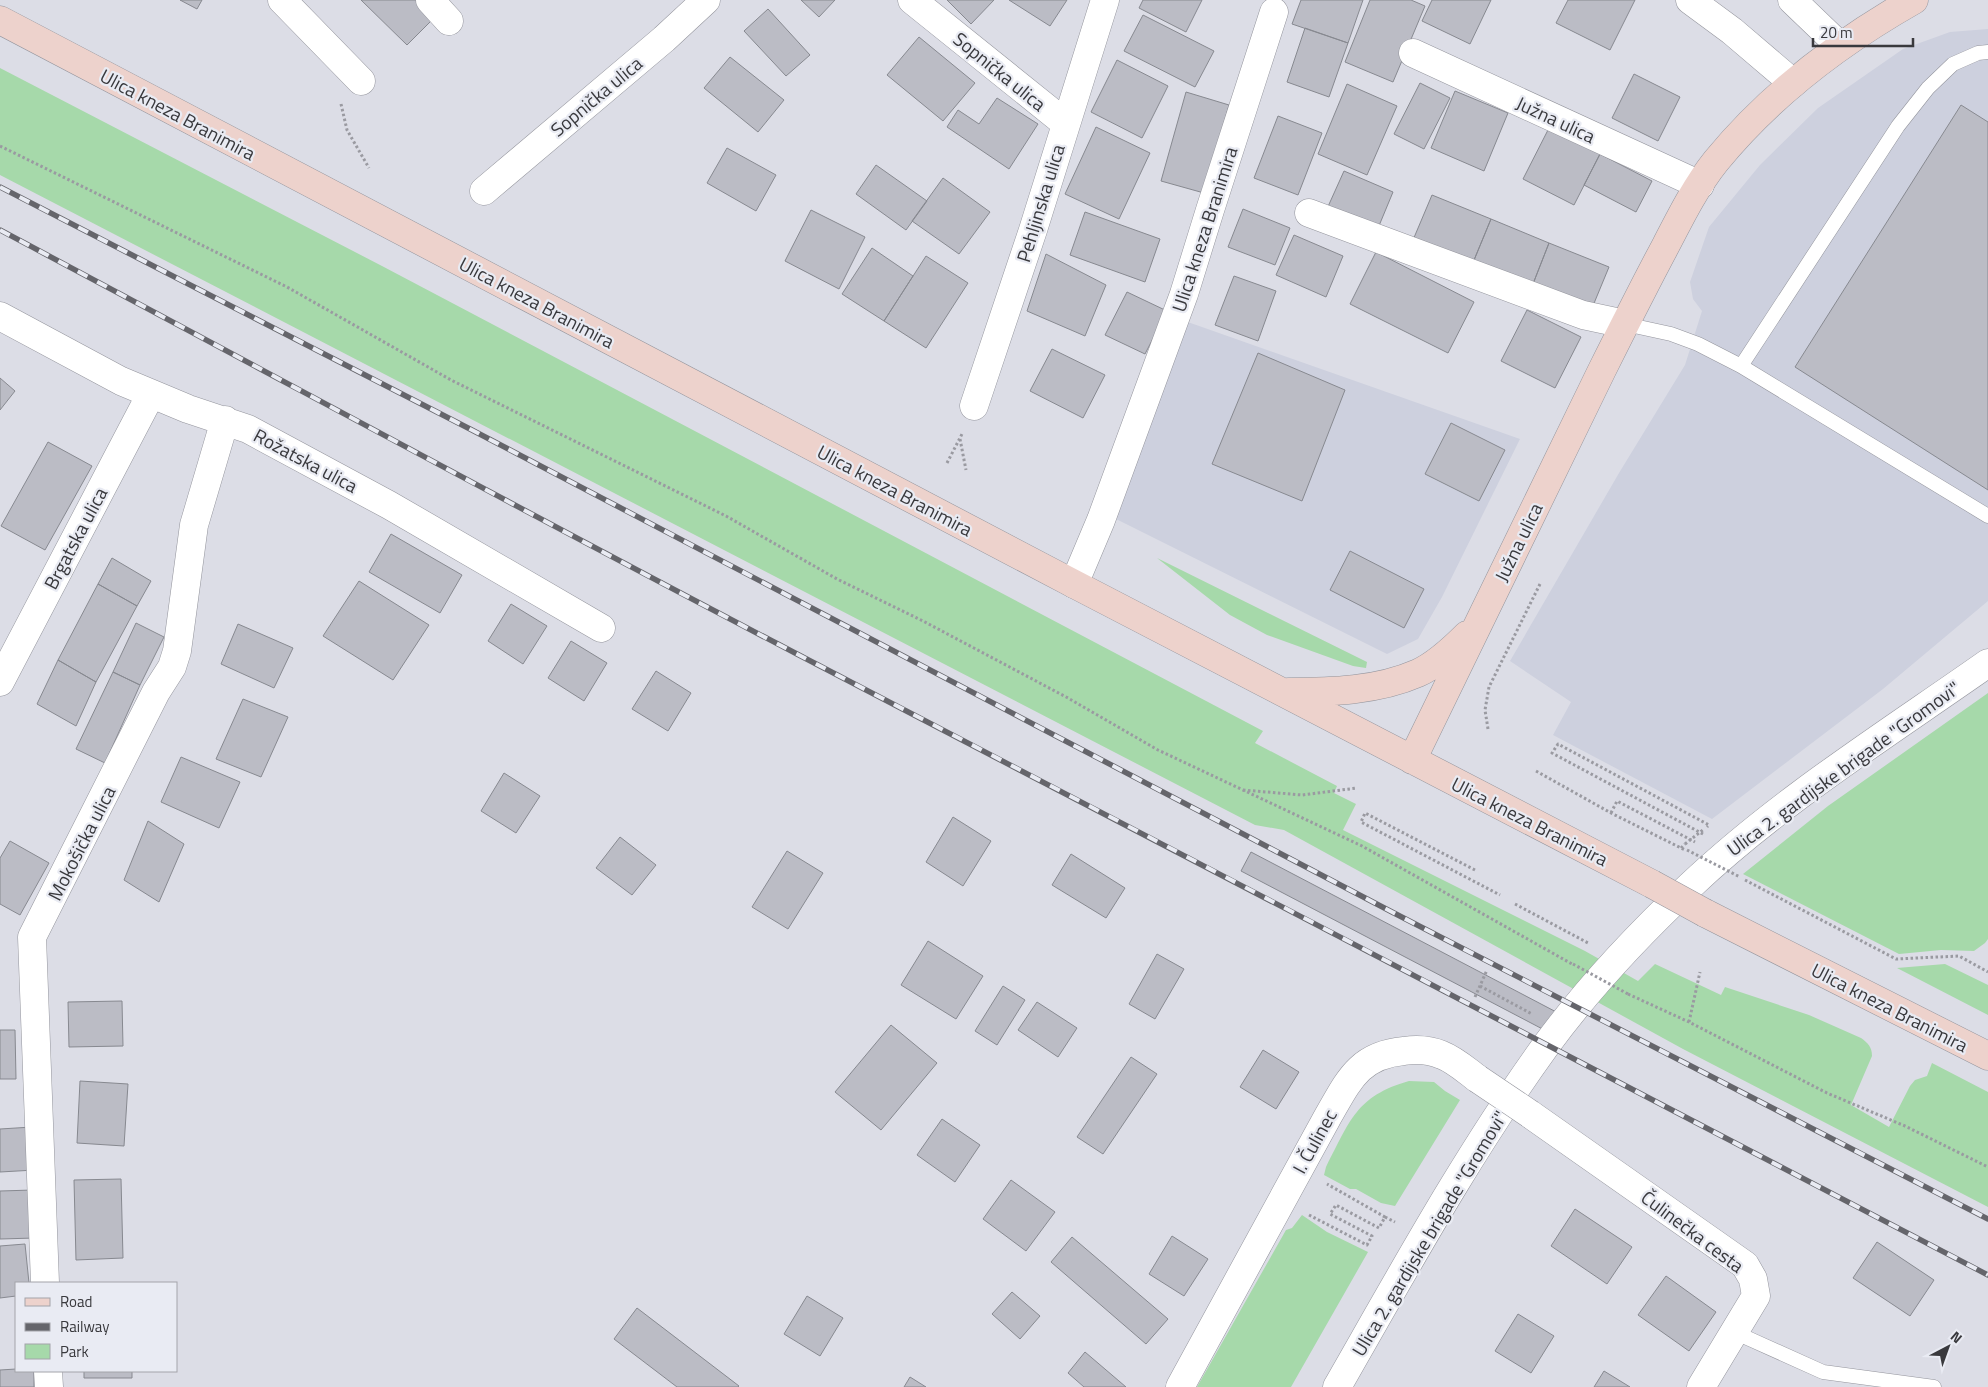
<svg xmlns="http://www.w3.org/2000/svg" width="1988" height="1387" font-family="'Titillium Web',sans-serif">
  <style>
    .built { fill: #cdd0de }
    .green { fill: #a6d9aa }
    .building { fill: #bbbcc5; stroke: #878990 }
    .lines { fill: none; stroke-linecap: round; stroke-linejoin: round }
    .service-casing { stroke: #94959d; stroke-width: 15 }
    .minor-casing { stroke: #94959d; stroke-width: 29 }
    .tertiary-casing { stroke: #94959d; stroke-width: 29 }
    .secondary-casing { stroke: #94959d; stroke-width: 29 }
    .path { stroke: #9a9aa1; stroke-width: 3; stroke-dasharray: 2.5 2.5; stroke-linecap: butt }
    .service { stroke: #fff; stroke-width: 14 }
    .minor { stroke: #fff; stroke-width: 28 }
    .tertiary { stroke: #fff; stroke-width: 28 }
    .secondary { stroke: #edd2cc; stroke-width: 28 }
    .rail-casing { stroke: #65656b; stroke-width: 5.5 }
    .rail { stroke: #e9ebf3; stroke-width: 4; stroke-dasharray: 11; stroke-linecap: butt }
    .minor-bridge-casing { stroke: #94959d; stroke-width: 29; stroke-linecap: butt }
    .secondary-bridge-casing { stroke: #94959d; stroke-width: 29; stroke-linecap: butt }
    .path-bridge { stroke: #9a9aa1; stroke-width: 3; stroke-dasharray: 2.5 2.5; stroke-linecap: butt }
    .minor-bridge { stroke: #fff; stroke-width: 28 }
    .secondary-bridge { stroke: #edd2cc; stroke-width: 28 }
    .labels { text-anchor: middle; dominant-baseline: central; stroke-width: 4.5; stroke-linejoin: round; paint-order: stroke }
    .street-label { font-size: 19px; fill: #39393d; stroke: #e9ebf3 }
  </style>
  <rect width="100%" height="100%" fill="#dcdde6"/>
  <!-- built -->
  <path class="built" d="M1988,29V601L1883,689L1712,819L1553,735L1571,702L1510,661L1619,473L1685,365L1702,311L1693,299L1690,282L1709,227L1760,165L1818,108L1903,49L1950,32Z
    M1185,321L1520,439L1442,597L1418,639L1387,654L1116,519Z"/>
  <!-- green -->
  <path class="green" d="M0,68L382,266L1263,731L1255,743L1337,786L1334,793L1356,804L1343,830L1585,951L1638,981L1655,964L1721,995L1725,987L1809,1015L1861,1038C1868,1043 1872,1047 1872,1056L1851,1105L1889,1127L1910,1086L1915,1080L1927,1076L1932,1063L1988,1092V1207L1683,1049L1284,830L1255,825L0,175Z
    M1157,558L1367,662L1366,668L1353,666L1267,635L1230,615Z
    M1988,693V939L1985,943L1974,951L1941,950L1899,954L1743,874L1828,806Z
    M1945,964L1988,985V1015L1897,968Z
    M1409,1081L1434,1082L1445,1091L1460,1100L1395,1206L1381,1203L1356,1189H1350L1324,1175L1326,1167C1350,1121 1356,1096 1409,1081Z
    M1302,1215L1327,1232L1368,1252L1291,1387H1197L1286,1230L1292,1228Z"/>
  <!-- building -->
  <path class="building" d="M180,0H202L197,9Z
    M361,0H426L439,13L407,45Z
    M801,0H835L819,17Z
    M947,0H994L971,24Z
    M1009,0H1067L1050,26Z
    M1143,0H1202L1186,32L1139,8Z
    M1301,0H1363L1348,43L1292,24Z
    M1370,0H1411L1425,6L1393,82L1345,62Z
    M1432,0H1491L1470,44L1422,21Z
    M1568,0H1635L1610,50L1556,23Z
    M768,9L810,55L786,76L744,31Z
    M1143,15L1214,51L1195,87L1124,51Z
    M1305,28L1348,43L1329,97L1287,82Z
    M919,37L975,83L943,121L887,75Z
    M730,57L784,100L758,132L704,88Z
    M1117,60L1168,86L1142,138L1091,112Z
    M1634,74L1680,97L1658,141L1612,118Z
    M1420,83L1450,98L1424,149L1394,134Z
    M1347,84L1397,106L1367,175L1318,154Z
    M1455,91L1508,113L1484,171L1431,148Z
    M1186,92L1229,105L1204,193L1161,181Z
    M997,98L1038,124L1009,169L947,127L958,110L979,124Z
    M1961,105L1988,122V490L1795,367Z
    M1278,116L1322,133L1298,195L1254,178Z
    M1096,127L1150,153L1119,219L1065,194Z
    M1549,128L1600,154L1574,205L1523,179Z
    M727,148L776,175L756,211L707,183Z
    M1600,154L1652,181L1636,212L1584,185Z
    M876,165L927,201L906,230L856,194Z
    M1344,171L1393,192L1376,233L1326,211Z
    M943,178L990,212L959,254L912,221Z
    M1432,195L1491,219L1472,265L1413,240Z
    M1243,209L1290,228L1275,265L1228,247Z
    M811,210L865,237L839,289L785,261Z
    M1085,212L1160,239L1145,282L1070,255Z
    M1491,219L1549,243L1531,289L1472,265Z
    M1294,235L1343,256L1326,297L1276,275Z
    M1549,243L1609,267L1590,313L1531,289Z
    M872,248L913,276L884,321L842,294Z
    M1376,252L1474,302L1448,353L1350,304Z
    M1046,254L1106,285L1085,336L1027,311Z
    M926,256L968,283L926,348L884,321Z
    M1234,276L1276,291L1258,341L1215,325Z
    M1127,292L1167,311L1145,354L1105,335Z
    M1527,310L1581,337L1555,388L1501,361Z
    M1052,349L1105,375L1083,418L1030,391Z
    M1258,353L1345,390L1302,501L1212,464Z
    M0,378L15,391L0,410Z
    M1451,423L1505,450L1479,501L1425,474Z
    M48,442L92,466L45,550L1,526Z
    M391,534L462,575L440,613L369,572Z
    M1350,551L1424,589L1404,628L1330,590Z
    M112,558L151,581L137,606L98,584Z
    M359,581L429,625L393,680L323,636Z
    M98,584L137,606L96,682L58,660Z
    M511,604L547,626L523,664L488,641Z
    M136,623L164,637L140,685L113,672Z
    M238,624L293,648L274,688L221,664Z
    M571,641L607,663L584,701L548,678Z
    M58,660L96,682L76,726L37,704Z
    M656,671L691,693L668,731L632,709Z
    M113,672L140,685L105,763L76,749Z
    M243,699L288,717L261,777L216,759Z
    M181,757L240,782L219,828L161,802Z
    M504,773L540,796L516,833L481,811Z
    M953,817L991,841L963,886L926,862Z
    M148,821L184,844L159,902L124,880Z
    M620,837L656,865L632,895L596,868Z
    M10,841L49,863L20,915L0,904V858Z
    M787,851L823,873L788,929L752,907Z
    M1251,852L1562,1015L1552,1034L1241,871Z
    M1071,854L1125,888L1106,918L1052,885Z
    M928,941L983,976L956,1019L901,985Z
    M1157,954L1184,969L1155,1019L1129,1004Z
    M1003,986L1025,1000L997,1045L975,1031Z
    M122,1001L123,1046L69,1047L68,1002Z
    M1037,1002L1077,1028L1058,1057L1018,1030Z
    M891,1025L937,1063L881,1130L835,1092Z
    M0,1030H15L16,1079H0Z
    M1263,1050L1299,1072L1276,1109L1240,1087Z
    M1131,1057L1157,1074L1103,1154L1077,1137Z
    M80,1081L128,1084L124,1146L77,1143Z
    M942,1119L980,1145L955,1182L917,1155Z
    M32,1127L35,1170L0,1172V1129Z
    M121,1179L123,1258L76,1260L74,1180Z
    M1011,1180L1055,1212L1026,1251L983,1219Z
    M33,1190L35,1238L0,1239V1191Z
    M1575,1209L1632,1247L1607,1284L1551,1246Z
    M1172,1236L1208,1259L1184,1296L1149,1274Z
    M1072,1237L1168,1319L1146,1344L1051,1262Z
    M1877,1242L1934,1280L1910,1316L1853,1278Z
    M25,1244L29,1283H16V1296L0,1298V1246Z
    M1666,1276L1716,1312L1689,1351L1638,1315Z
    M1012,1292L1040,1316L1020,1339L992,1314Z
    M807,1296L843,1318L820,1356L784,1334Z
    M637,1308L739,1386L738,1387H677L614,1339Z
    M1518,1314L1554,1336L1531,1373L1495,1351Z
    M1085,1352L1126,1387H1084L1068,1373Z
    M16,1369V1371H34V1387H0V1370Z
    M84,1371H132V1378H84Z
    M1604,1371L1630,1387H1594Z
    M910,1377L926,1387H904Z"/>
  <g class="lines">
    <!-- service casing -->
    <g class="service-casing">
      <path id="service" d="M1625,324L1671,334L1698,344L1741,366L1988,516
        M1741,366L1898,126L1928,88L1953,64L1978,53L1988,52
        M1734,1332L1823,1372L1934,1387"/>
    </g>
    <!-- minor casing -->
    <g class="minor-casing">
      <path id="minor" d="M282,0L361,81
        M430,0L449,21
        M912,0L1065,123
        M1690,0L1732,31L1793,83
        M1792,0L1840,46
        M1413,53L1700,185
        M484,191L664,39L706,0
        M1309,213L1583,315L1625,324
        M0,316L121,381L188,409L248,429L389,505L601,628
        M974,406L1033,230L1105,0
        M1074,584L1101,520L1184,294L1210,210L1274,12
        M0,682L151,394
        M1530,1114L1745,1265L1753,1279L1756,1296L1701,1387
        M45,1283L32,937L156,692L172,667L177,651L194,525L225,420
        M48,1371L49,1387
        M1180,1387L1327,1118C1348,1082 1358,1055 1404,1051C1418,1049 1430,1050 1442,1055C1455,1060 1467,1071 1478,1079"/>
    </g>
    <!-- tertiary casing -->
    <g class="tertiary-casing">
      <path id="tertiary" d="M1337,1387C1404,1270 1468,1153 1547,1044C1589,987 1639,934 1690,886C1780,801 1887,734 1988,663"/>
    </g>
    <!-- secondary casing -->
    <g class="secondary-casing">
      <path id="secondary" d="M0,20L1074,584L1652,884
        M1288,692C1331,692 1377,691 1418,673C1436,665 1453,649 1467,635
        M1412,760C1476,630 1538,499 1602,370C1623,328 1644,286 1666,245C1681,216 1696,186 1716,161C1770,95 1840,42 1914,0
        M1705,913L1988,1056"/>
    </g>
    <!-- path -->
    <path class="path" d="M341,104L347,130L369,168
      M0,146L287,287L451,380L726,516L837,579L923,621L1068,698L1158,750L1362,846L1572,964
      M960,439L966,470
      M947,463L962,434
      M1488,729L1485,710L1489,687L1541,582
      M1536,771L1611,813L1685,850
      M1243,790L1302,795L1357,788
      M1611,813L1617,801L1695,842
      M1703,834L1552,753L1558,744L1709,825L1707,827
      M1681,848L1685,844
      M1475,870L1365,813L1361,822L1500,895
      M1745,880L1896,959L1959,956L1988,972
      M1515,904L1590,944
      M1480,986L1532,1014
      M1628,994L1689,1022L1827,1093L1905,1126L1988,1167
      M1475,997L1487,970
      M1689,1022L1700,972
      M1309,1215L1367,1245L1372,1236L1330,1214L1336,1205L1379,1228L1385,1217L1327,1184
      M1385,1217L1395,1222"/>
    <!-- service -->
    <use href="#service" class="service"/>
    <!-- minor -->
    <use href="#minor" class="minor"/>
    <!-- tertiary -->
    <use href="#tertiary" class="tertiary"/>
    <!-- secondary -->
    <use href="#secondary" class="secondary"/>
    <!-- rail casing -->
    <g class="rail-casing">
      <path id="rail" d="M0,187L470,429L1392,912L1988,1219
        M0,230C266,371 530,515 797,654C1194,860 1591,1068 1988,1275"/>
    </g>
    <!-- rail -->
    <use href="#rail" class="rail"/>
    <!-- minor-bridge casing -->
    <g class="minor-bridge-casing">
      <path id="minor-bridge" d="M1478,1079L1530,1114"/>
    </g>
    <!-- secondary-bridge casing -->
    <g class="secondary-bridge-casing">
      <path id="secondary-bridge" d="M1652,884L1705,913"/>
    </g>
    <!-- path-bridge -->
    <path class="path-bridge" d="M1685,844L1704,829
      M1687,850L1740,877
      M1573,964L1628,994"/>
    <!-- minor-bridge -->
    <use href="#minor-bridge" class="minor-bridge"/>
    <!-- secondary-bridge -->
    <use href="#secondary-bridge" class="secondary-bridge"/>
  </g>
  <g class="labels">
    <!-- street labels -->
    <g class="street-label">
      <text transform="translate(1000 71) rotate(39)">Sopnička ulica</text>
      <text transform="translate(596 96) rotate(-40)">Sopnička ulica</text>
      <text transform="translate(178 114) rotate(28)">Ulica kneza Branimira</text>
      <text transform="translate(1556 119) rotate(25)">Južna ulica</text>
      <text transform="translate(1040 203) rotate(-73)">Pehljinska ulica</text>
      <text transform="translate(1204 229) rotate(-72)">Ulica kneza Branimira</text>
      <text transform="translate(537 302) rotate(28)">Ulica kneza Branimira</text>
      <text transform="translate(306 460) rotate(28)">Rožatska ulica</text>
      <text transform="translate(895 490) rotate(28)">Ulica kneza Branimira</text>
      <text transform="translate(75 538) rotate(-62)">Brgatska ulica</text>
      <text transform="translate(1518 542) rotate(-64)">Južna ulica</text>
      <text transform="translate(1843 768) rotate(-36)">Ulica 2. gardijske brigade "Gromovi"</text>
      <text transform="translate(1530 821) rotate(27)">Ulica kneza Branimira</text>
      <text transform="translate(81 843) rotate(-63)">Mokošička ulica</text>
      <text transform="translate(1890 1007) rotate(27)">Ulica kneza Branimira</text>
      <text transform="translate(1314 1141) rotate(-61)">I. Čulinec</text>
      <text transform="translate(1693 1231) rotate(37)">Čulinečka cesta</text>
      <text transform="translate(1429 1233) rotate(-59)">Ulica 2. gardijske brigade "Gromovi"</text>
    </g>
  </g>
  <!-- legend -->
  <rect x="15" y="1282" width="162" height="90" fill="#e9ebf3" stroke="#a3a4aa"/>
  <rect x="25" y="1298" width="25" height="8" fill="#edd2cc" stroke="#a3a4aa"/>
  <text x="60" y="1307" font-size="15" fill="#39393d">Road</text>
  <rect x="25" y="1323" width="25" height="8" fill="#65656b" stroke="#a3a4aa"/>
  <text x="60" y="1332" font-size="15" fill="#39393d">Railway</text>
  <rect x="25" y="1344" width="25" height="15" fill="#a6d9aa" stroke="#a3a4aa"/>
  <text x="60" y="1357" font-size="15" fill="#39393d">Park</text>
  <!-- north arrow -->
  <g transform="translate(1948 1347) rotate(41)" stroke="#e9ebf3" stroke-width="4" paint-order="stroke">
  <path d="M0-4L9 19L0 12L-9 19Z" fill="#39393d"/>
  <text y="-8" font-size="14" font-weight="bold" text-anchor="middle" fill="#39393d">N</text>
  </g>
  <!-- scale -->
  <path d="M1813 38v8h100v-8" fill="none" stroke="#39393d" stroke-width="2.5"/>
  <text x="1820" y="38" font-size="15" fill="#39393d" stroke="#e9ebf3" stroke-width="4" paint-order="stroke">20 m</text>
</svg>
